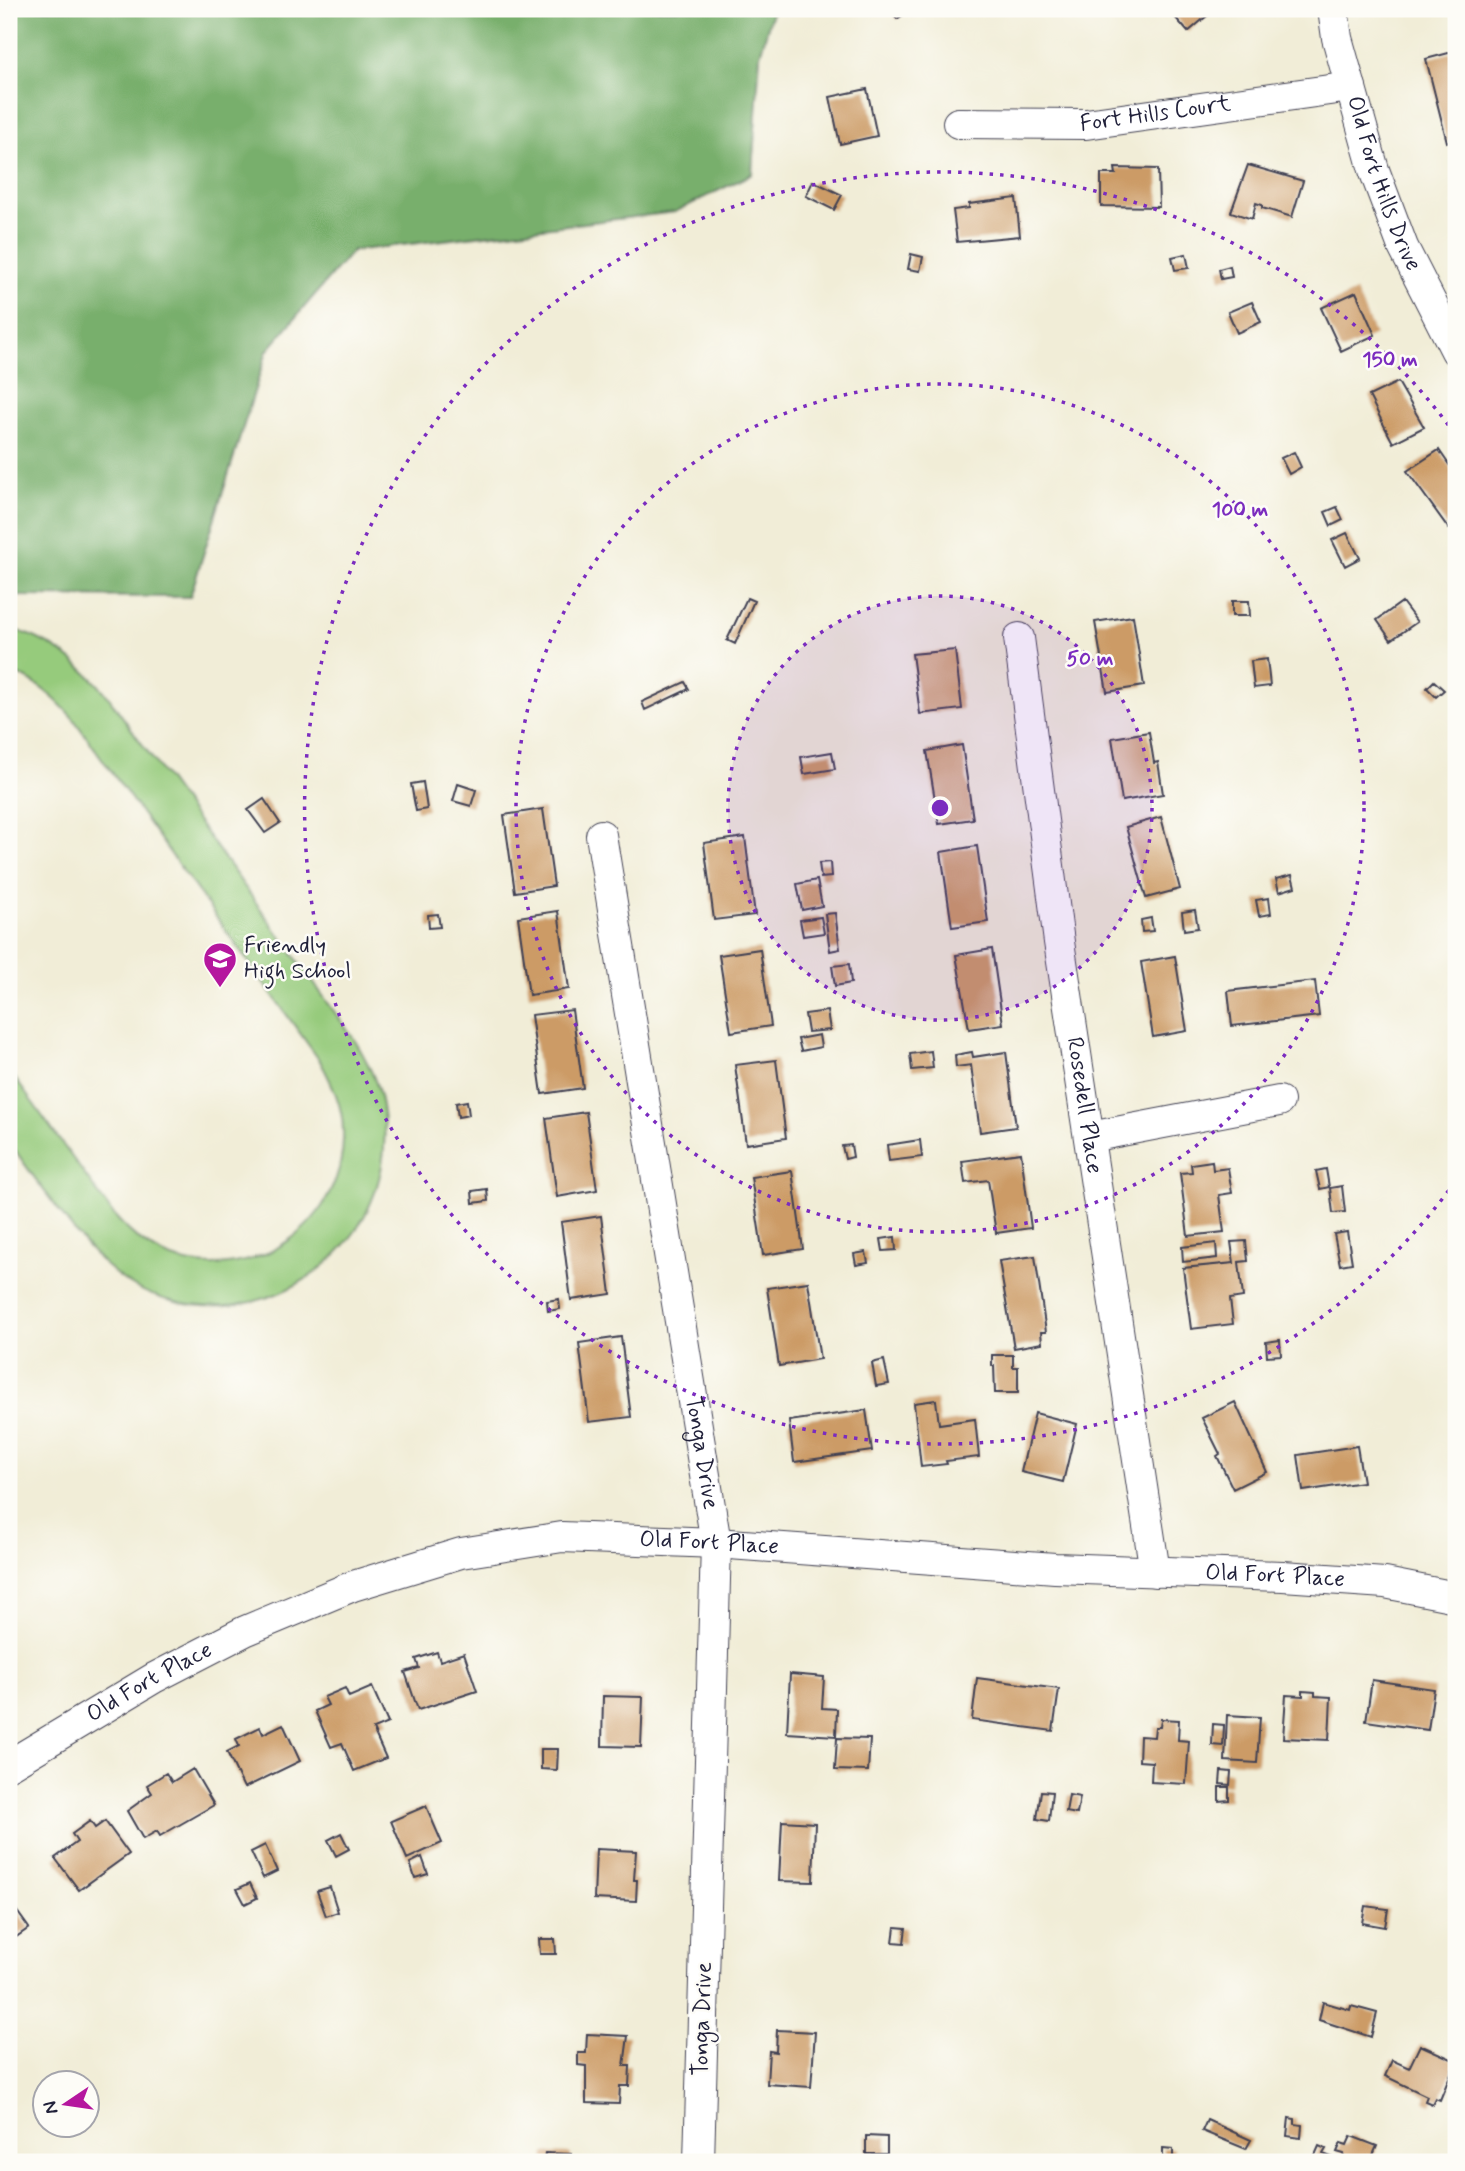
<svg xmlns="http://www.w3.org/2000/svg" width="1465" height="2171" font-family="Mynerve,sans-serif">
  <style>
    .green { fill: #96cb7c; stroke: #5c765c; stroke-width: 2 }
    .forest { fill: #78af6c; stroke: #4d6854; stroke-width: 2 }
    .building { fill: #cc9b66 }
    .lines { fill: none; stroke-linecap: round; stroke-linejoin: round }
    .minor-casing { stroke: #414052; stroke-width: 32 }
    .minor { stroke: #fff; stroke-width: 30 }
    .ring { fill: none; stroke: #7b2cbf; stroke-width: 3.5; stroke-dasharray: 3.5 7 }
    .labels { text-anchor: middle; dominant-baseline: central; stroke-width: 5; stroke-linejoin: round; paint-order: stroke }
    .street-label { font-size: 23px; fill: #22223b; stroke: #fdfcf7 }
    .poi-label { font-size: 23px; fill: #22223b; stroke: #fdfcf7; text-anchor: start }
    .centre { fill: #7b2cbf; stroke: #fdfcf7; stroke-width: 3.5 }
    .ring-label { font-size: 21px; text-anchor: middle; font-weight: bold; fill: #7b2cbf; stroke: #fdfcf7; stroke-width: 5; stroke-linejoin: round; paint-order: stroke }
  </style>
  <rect width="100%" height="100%" fill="#fdfcf7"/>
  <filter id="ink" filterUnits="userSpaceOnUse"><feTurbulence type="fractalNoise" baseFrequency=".0143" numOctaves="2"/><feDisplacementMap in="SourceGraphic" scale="14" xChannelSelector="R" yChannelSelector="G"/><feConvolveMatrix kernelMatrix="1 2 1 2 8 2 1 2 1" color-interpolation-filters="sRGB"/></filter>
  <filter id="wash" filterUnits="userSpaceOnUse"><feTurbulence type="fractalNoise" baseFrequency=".00686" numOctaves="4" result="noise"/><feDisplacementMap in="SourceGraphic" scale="28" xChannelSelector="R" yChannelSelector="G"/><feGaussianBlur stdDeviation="1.57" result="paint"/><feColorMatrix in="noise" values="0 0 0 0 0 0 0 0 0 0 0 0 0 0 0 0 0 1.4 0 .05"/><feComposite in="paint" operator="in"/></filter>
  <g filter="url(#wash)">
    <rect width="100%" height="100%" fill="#f1edd7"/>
    <!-- green -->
    <path class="green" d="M9,628C49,639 77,661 104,691L354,1039C365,1057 375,1076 380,1096C403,1197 336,1290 236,1305C200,1310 156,1302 125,1281C98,1262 79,1238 60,1212C51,1199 11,1149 9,1138C5,1124 9,1087 9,1070L113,1214C129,1233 148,1249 172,1258C256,1287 347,1221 343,1131C343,1106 332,1083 320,1061L72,717C53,696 35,680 9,671Z"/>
    <!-- forest -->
    <path class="forest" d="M9,9H773L760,55L752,174L675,212L352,251L267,351L190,597L9,596Z"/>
    <g id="blocks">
      <!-- building -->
      <path class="building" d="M890,9H912L897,19Z
        M1168,9H1215L1188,32Z
        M1456,51V139L1447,142L1426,59Z
        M867,89L877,136L840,144L830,97Z
        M1248,165L1303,181L1292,217L1262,208V205L1256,203L1252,219L1231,212Z
        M1115,168L1158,169L1159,207L1101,206V174H1116Z
        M813,181L842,195L834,210L806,196Z
        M1016,198L1020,236L957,242L953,210L969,208V204Z
        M911,254L923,257L920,271L908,269Z
        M1186,254L1189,268L1175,270L1172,257Z
        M1230,266L1232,277L1221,279L1219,269Z
        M1356,292L1375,335L1341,351L1321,308Z
        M1252,302L1261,322L1237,333L1228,312Z
        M1398,382L1424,427L1393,443L1369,396Z
        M1439,450L1456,475V524L1449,529L1407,471Z
        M1294,452L1301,467L1289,474L1281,458Z
        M1337,507L1343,520L1331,526L1325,512Z
        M1347,533L1360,558L1345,566L1332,540Z
        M747,598L754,601L735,644L727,640Z
        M1232,601H1249L1250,616H1232Z
        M1402,602L1417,622L1391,640L1377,620Z
        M1133,616L1144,686L1107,692L1095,622Z
        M955,650L962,709L920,714L912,654Z
        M1267,659L1270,686L1254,688L1251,661Z
        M1434,681L1444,690L1436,697L1427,688Z
        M685,682L689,689L645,710L642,702Z
        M1149,732L1154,763L1158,762L1163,794L1122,801L1112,738Z
        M962,745L973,819L939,824L927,751Z
        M832,752L835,769L804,774L801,757Z
        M423,782L427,809L416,811L411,784Z
        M458,784L476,790L471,806L453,801Z
        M264,799L280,823L265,833L248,810Z
        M543,809L554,886L515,892L504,815Z
        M1161,817L1180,889L1146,898L1126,827Z
        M745,837L755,915L714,920L704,843Z
        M977,846L988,922L952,927L941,852Z
        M830,862L831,877L821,878L819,863Z
        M1292,875L1295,887L1279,892L1276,879Z
        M817,880L822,906L802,910L797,884Z
        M1269,898L1271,914L1259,916L1256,900Z
        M1195,910L1198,928L1184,930L1182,912Z
        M558,911L569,989L529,995L518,917Z
        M835,913L840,949L830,951L825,914Z
        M438,914L440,927L429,928L428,915Z
        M821,917L824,933L803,936L800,920Z
        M1151,918L1153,931L1142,932L1141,920Z
        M760,949L771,1026L731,1032L719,955Z
        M992,949L1003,1024L969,1029L956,955Z
        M1175,956L1187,1031L1153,1037L1141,962Z
        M849,964L851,983L835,986L832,966Z
        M1315,981L1319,1016L1232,1026L1228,991Z
        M572,1010L583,1088L542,1094L531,1015Z
        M827,1011L830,1030L808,1032L805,1014Z
        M819,1035L821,1047L801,1051L798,1039Z
        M931,1051L933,1068L912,1070L910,1054Z
        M972,1052L973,1057L1006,1052L1016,1127L980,1132L971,1065L956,1067L955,1055Z
        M776,1060L786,1138L746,1144L735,1065Z
        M467,1101L469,1115L458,1117L456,1103Z
        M586,1112L597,1190L557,1197L546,1118Z
        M920,1140L922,1157L889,1161L887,1145Z
        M851,1145L853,1157L845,1159L842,1146Z
        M1021,1153L1031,1228L996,1233L988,1180L965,1183L962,1161Z
        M1212,1161L1213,1170L1228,1168L1232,1193L1219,1195L1224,1232L1188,1236L1180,1173L1192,1172L1191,1164Z
        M1326,1169L1329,1187L1320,1189L1316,1171Z
        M792,1171L803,1249L763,1255L751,1177Z
        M1342,1186L1345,1212L1333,1213L1330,1188Z
        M487,1189L488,1201L473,1203L472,1191Z
        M601,1216L611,1294L571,1300L561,1222Z
        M1347,1232L1352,1263L1340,1265L1334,1234Z
        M895,1237L896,1250L883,1251L881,1239Z
        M1246,1241L1248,1261L1239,1262L1243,1297L1230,1299L1233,1324L1191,1329L1183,1268L1234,1263L1231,1242Z
        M1216,1243L1217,1258L1183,1262L1182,1247Z
        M866,1252L868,1263L856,1265L854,1254Z
        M1035,1256L1046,1332H1041L1042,1343L1014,1348L999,1261Z
        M808,1282L820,1359L779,1366L767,1288Z
        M559,1299L560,1309L548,1311L547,1301Z
        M621,1337L631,1417L589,1422L579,1343Z
        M1280,1340L1281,1355L1267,1356L1266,1342Z
        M992,1355H1013V1367H1018V1393H995L994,1366H992Z
        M884,1360L889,1384L876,1386L872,1363Z
        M936,1400L939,1424L975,1419L979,1457L946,1461L947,1464L921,1467L914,1403Z
        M1235,1402L1267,1472L1233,1489L1217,1456L1220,1454L1202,1418Z
        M866,1410L872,1451L794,1462L789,1421Z
        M1035,1413L1077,1424L1063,1482L1021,1472Z
        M1357,1446L1363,1482L1303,1491L1298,1455Z
        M437,1652L440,1661L464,1653L477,1691L418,1710L405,1672L419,1668L416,1659Z
        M790,1674L824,1677L822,1708L837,1709L836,1736L787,1733Z
        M977,1678L1059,1689L1053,1731L972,1720Z
        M1372,1680L1434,1689L1428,1730L1366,1721Z
        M372,1687L388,1723L373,1729L386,1758L354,1771L342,1743L331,1747L315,1711L328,1705L324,1697L345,1688L349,1697Z
        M1303,1691L1315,1692V1696L1331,1697L1329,1740L1283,1738L1286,1695L1303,1696Z
        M603,1696L643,1697L641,1747L602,1746Z
        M1227,1715L1260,1717L1257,1763L1225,1761Z
        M1161,1719L1179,1720L1178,1740L1189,1741L1186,1784L1151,1782L1152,1762L1139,1761L1140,1736L1154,1737L1155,1727H1160Z
        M283,1724L300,1761L244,1788L227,1752L239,1746L236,1739L260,1727L263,1734Z
        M1213,1724L1224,1725L1223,1746L1212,1745Z
        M837,1738L870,1739L868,1771L835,1770Z
        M541,1749H558L557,1770L541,1769Z
        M193,1769L214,1805L160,1836L157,1831L143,1839L127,1811L152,1793L147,1785L166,1773L172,1782Z
        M1221,1771L1231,1772L1230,1785L1220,1784Z
        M1219,1787H1229V1800L1219,1801Z
        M1041,1791L1052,1792L1049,1821L1037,1819Z
        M1069,1795L1080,1797L1077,1814L1066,1812Z
        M426,1806L442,1843L407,1859L391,1821Z
        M90,1821L95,1828L105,1821L129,1854L79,1890L55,1858L77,1842L72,1834Z
        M782,1821L815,1823L813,1882L779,1881Z
        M341,1833L349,1849L336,1856L328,1840Z
        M265,1845L277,1871L263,1878L251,1852Z
        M596,1849L636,1851L634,1880H637L636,1901L594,1899Z
        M422,1857L428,1874L415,1878L410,1863Z
        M250,1883L257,1898L245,1904L237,1889Z
        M330,1887L338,1912L326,1916L317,1891Z
        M9,1900L29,1928L9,1942Z
        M1365,1906L1388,1909L1385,1927L1362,1923Z
        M895,1927L906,1928L904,1943L893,1942Z
        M539,1939H555L556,1954H540Z
        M1323,2002L1350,2010L1351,2006L1377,2013L1371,2037L1319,2020Z
        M777,2030L815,2032L811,2087L767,2084L769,2051L776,2052Z
        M587,2034L628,2036L624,2066H630L629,2086H620L619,2104L586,2103V2066L578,2065V2053H586Z
        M1420,2045L1456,2061L1440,2100L1435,2098L1432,2104L1425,2101L1427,2096L1385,2076L1392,2060L1409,2068Z
        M1289,2118L1295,2119V2124L1302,2125L1301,2138L1287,2136Z
        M1207,2120L1251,2140L1246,2149L1202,2131Z
        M866,2136L887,2137V2154H866Z
        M1351,2136L1377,2146L1370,2162H1312L1319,2146L1326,2149L1323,2154L1342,2161L1344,2154L1337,2152L1341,2143L1347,2145Z
        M1163,2148L1173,2149V2161H1163Z
        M545,2153L571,2154V2162H544Z"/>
    </g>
  </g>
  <g filter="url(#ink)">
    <use href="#blocks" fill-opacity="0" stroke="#414052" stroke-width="2"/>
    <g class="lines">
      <!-- minor casing -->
      <g class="minor-casing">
        <g id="minor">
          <path id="s1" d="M1333,9L1337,38L1374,170L1403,247L1456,351"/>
          <path id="s2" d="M958,123L1086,124L1351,87"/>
          <path id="s3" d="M1019,638L1059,942L1155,1572"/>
          <path id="s4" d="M601,835L716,1543L699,2162"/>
          <path d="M1090,1137L1279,1101"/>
          <path id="s5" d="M9,1765L154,1678L245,1631L353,1586L461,1553L562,1537L716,1543L1055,1568L1283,1576L1385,1583L1456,1597"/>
        </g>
      </g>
      <!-- minor -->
      <use href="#minor" class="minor"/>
    </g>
  </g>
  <!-- distance rings -->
  <circle cx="940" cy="808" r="212" fill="#7b2cbf" fill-opacity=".12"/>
  <g class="ring">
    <circle cx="940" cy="808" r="212"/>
    <circle cx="940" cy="808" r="424"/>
    <path d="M1455 1182A636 636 0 1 1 1455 434"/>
  </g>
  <!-- icons -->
  <defs>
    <g id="school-pin" transform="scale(1.75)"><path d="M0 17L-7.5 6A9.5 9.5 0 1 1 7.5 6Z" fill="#b5179e" stroke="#fdfcf7"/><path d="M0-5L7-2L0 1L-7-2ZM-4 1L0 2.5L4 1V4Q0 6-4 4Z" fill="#fff"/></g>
  </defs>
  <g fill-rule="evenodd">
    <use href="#school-pin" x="220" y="959"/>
  </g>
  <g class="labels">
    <!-- street labels -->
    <g class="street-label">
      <text stroke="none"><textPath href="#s2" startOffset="198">Fort Hills Court</textPath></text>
      <text stroke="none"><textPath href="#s1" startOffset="182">Old Fort Hills Drive</textPath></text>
      <text stroke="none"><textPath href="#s3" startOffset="472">Rosedell Place</textPath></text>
      <text stroke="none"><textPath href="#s4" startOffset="626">Tonga Drive</textPath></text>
      <text stroke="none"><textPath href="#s5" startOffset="751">Old Fort Place</textPath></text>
      <text stroke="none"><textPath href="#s5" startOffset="1318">Old Fort Place</textPath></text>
      <text stroke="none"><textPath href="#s5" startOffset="163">Old Fort Place</textPath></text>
      <text transform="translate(703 2019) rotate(-88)">Tonga Drive</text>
    </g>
    <!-- poi labels -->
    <g class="poi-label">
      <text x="244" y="946">Friendly<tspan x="244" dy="26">High School</tspan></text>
    </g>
  </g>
  <circle cx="940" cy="808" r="10" class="centre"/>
  <g class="ring-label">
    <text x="1390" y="366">150 m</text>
    <text x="1240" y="516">100 m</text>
    <text x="1090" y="665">50 m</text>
  </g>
  <!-- margin -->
  <rect width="1465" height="2171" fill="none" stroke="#fdfcf7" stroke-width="35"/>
  <!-- north arrow -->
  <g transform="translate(66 2104) rotate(257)"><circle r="33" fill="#fdfcf7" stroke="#a5a5ac" stroke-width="2"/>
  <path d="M0-5L12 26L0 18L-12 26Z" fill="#b5179e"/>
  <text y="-10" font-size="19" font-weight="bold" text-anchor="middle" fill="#22223b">N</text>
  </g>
</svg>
